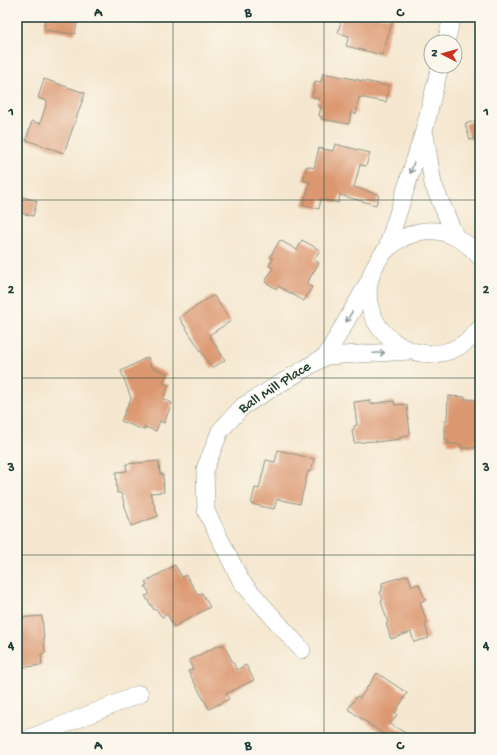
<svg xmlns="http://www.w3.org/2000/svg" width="497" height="755" font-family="'Gochi Hand',sans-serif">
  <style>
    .building { fill: #db976f }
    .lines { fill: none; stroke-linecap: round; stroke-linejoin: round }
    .minor-casing { stroke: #8a9282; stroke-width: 18 }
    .minor { stroke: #fff; stroke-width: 17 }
    .oneway { stroke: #8f9e9a }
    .grid { fill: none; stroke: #1f3d34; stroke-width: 1; stroke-opacity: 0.55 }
    .labels { text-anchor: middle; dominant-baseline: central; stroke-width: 3; stroke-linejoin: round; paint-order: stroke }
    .street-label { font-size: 15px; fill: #1f3d34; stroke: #fbf7ec }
    .neatline { fill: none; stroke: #1f3d34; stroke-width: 1.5 }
    .grid-label { font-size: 13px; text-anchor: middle; font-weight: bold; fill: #1f3d34 }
  </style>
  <rect width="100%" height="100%" fill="#fbf7ec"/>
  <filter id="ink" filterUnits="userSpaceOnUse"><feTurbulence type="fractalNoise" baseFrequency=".025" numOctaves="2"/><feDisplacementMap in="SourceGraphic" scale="8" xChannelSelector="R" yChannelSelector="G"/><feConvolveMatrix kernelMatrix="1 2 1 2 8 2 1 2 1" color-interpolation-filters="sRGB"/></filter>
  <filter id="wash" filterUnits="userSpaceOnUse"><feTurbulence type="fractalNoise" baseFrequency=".012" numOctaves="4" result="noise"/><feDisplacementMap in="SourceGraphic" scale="16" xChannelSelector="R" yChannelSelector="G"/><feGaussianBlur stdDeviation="0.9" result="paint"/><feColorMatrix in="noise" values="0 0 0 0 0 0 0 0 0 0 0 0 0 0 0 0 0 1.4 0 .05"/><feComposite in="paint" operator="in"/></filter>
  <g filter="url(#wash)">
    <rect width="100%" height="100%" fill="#f5e7cf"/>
    <g id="blocks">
      <!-- building -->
      <path class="building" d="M45,17H78L75,34L44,30Z
        M342,17H394L382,55L346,46L349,36L338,33Z
        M323,73L389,86L386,102L359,97L356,114L351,112L349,124L321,119V116H319L321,106H318L319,99L312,97L315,81L321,82Z
        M44,79L85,93L64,153L26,140L32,121L40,124L47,101L38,98Z
        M480,119V137L470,140L465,124Z
        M335,144L370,153L366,166L360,165L354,187L379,195L376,205L340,195L338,203L321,199L319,209L303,205L310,182L303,180L307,166L314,168L319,148L333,151Z
        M17,195L37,201L33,216L17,212Z
        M280,240L297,250L302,240L320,250L314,260L319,263L306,284L312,287L304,301L278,286L277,289L265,282L273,268L269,266L273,258L270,257Z
        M212,296H214L231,321L209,335L225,360L212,368L180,319V317Z
        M148,357L151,367L167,373L163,383L169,385L163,399L172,403L164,423L160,421L156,431L145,427L144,430L121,421L131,398L121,371Z
        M448,396L465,397V399L480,400V448H461V444H448V440H445V421H447Z
        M370,400V404L394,401L395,405L403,404V405H407L410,434L409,436L400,437V439L376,442V441H373L354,443L352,430L354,429V426L357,425L354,402Z
        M278,450L314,459L311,472L308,471L300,504L277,499L274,509L251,504L255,488L259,489L266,460L275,462Z
        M159,461L160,474H163L164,492L150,493L158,516L131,526L121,493H117L116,472L127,471L126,464Z
        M175,565L182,577L186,575L198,595L202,593L210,607L174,627L167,614L163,617L161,616L156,609L154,610L145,596L150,594L145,586L147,585L145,582Z
        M408,575L412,586L419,584L425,600L420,602L427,623L425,624L429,638L414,642L411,632L391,639L386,624L388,623L381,601L383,600L380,592L382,591V583Z
        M42,616L45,653L41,654L42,665L18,668L17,618Z
        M223,644L237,670L246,665L254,680L226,694L229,699L209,709L188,671L193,669L189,662L190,660L219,645L220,646Z
        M377,673L407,693L395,713L397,715L390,724L414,738H389L348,709L357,696L360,698Z"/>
    </g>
  </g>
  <g filter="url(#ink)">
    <use href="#blocks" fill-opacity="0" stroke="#8a9282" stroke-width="1"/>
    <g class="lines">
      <!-- minor casing -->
      <g class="minor-casing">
        <path id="minor" d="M446,42L452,17
          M425,135L433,184L455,236
          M387,248L424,131L440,66
          M480,257C465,239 443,227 419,232C400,237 385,247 376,264C341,329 432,390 480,328
          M326,356L368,283
          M302,650L241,581L206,511L205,469L220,431L243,406L326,356L410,351
          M30,738L140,694"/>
      </g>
      <!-- minor -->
      <use href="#minor" class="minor"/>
    </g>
    <!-- one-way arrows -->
    <defs><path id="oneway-shaft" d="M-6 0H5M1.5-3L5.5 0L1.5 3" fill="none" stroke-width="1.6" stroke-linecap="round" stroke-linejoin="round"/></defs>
    <g class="oneway">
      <use href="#oneway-shaft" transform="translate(412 168) rotate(107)"/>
      <use href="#oneway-shaft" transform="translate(349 317) rotate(120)"/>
      <use href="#oneway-shaft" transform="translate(379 353) rotate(-3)"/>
    </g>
  </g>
  <!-- grid -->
  <path class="grid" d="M173,17V738M324,17V738M17,200H480M17,378H480M17,555H480"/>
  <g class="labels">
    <!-- street labels -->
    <g class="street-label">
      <text transform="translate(275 388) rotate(-33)">Ball Mill Place</text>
    </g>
  </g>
  <!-- margin -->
  <rect width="497" height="755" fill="none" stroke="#fbf7ec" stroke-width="44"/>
  <!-- north arrow -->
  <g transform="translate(443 54) rotate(276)"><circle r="19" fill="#fbf7ec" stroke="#a3ada2"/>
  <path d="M0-3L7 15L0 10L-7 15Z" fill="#c8321e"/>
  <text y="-6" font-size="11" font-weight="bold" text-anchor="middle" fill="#1f3d34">N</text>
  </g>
  <rect x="22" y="22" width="453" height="711" class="neatline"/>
  <g class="grid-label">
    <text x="98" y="16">A</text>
    <text x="248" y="16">B</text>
    <text x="400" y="16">C</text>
    <text x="11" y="115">1</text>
    <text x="486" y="115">1</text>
    <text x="11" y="293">2</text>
    <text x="486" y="293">2</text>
    <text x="11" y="471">3</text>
    <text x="486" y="471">3</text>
    <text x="11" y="649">4</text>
    <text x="486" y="649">4</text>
    <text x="98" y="749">A</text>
    <text x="248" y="749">B</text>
    <text x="400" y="749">C</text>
  </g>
</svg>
